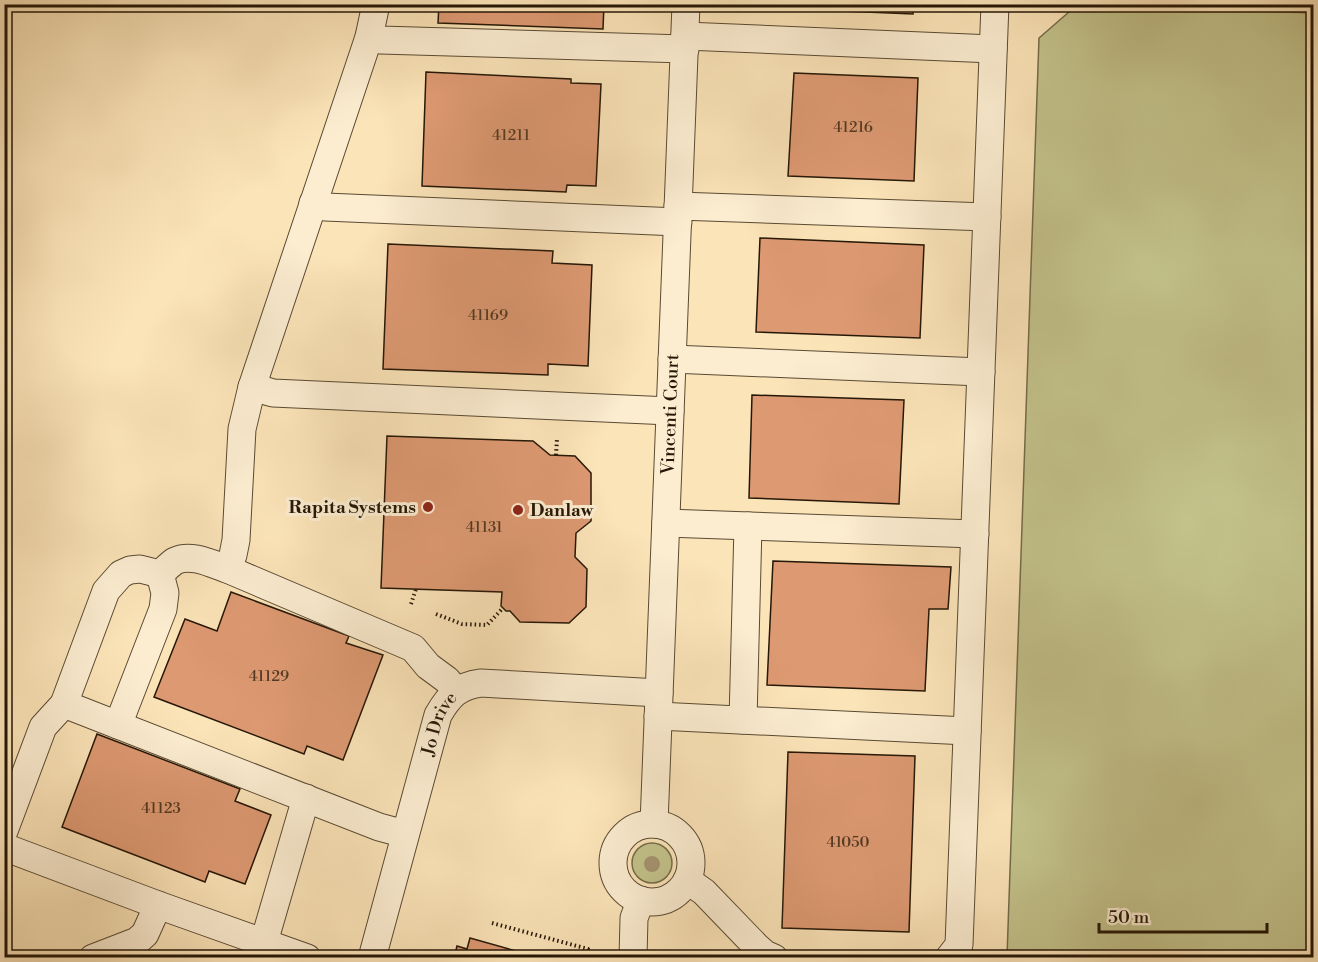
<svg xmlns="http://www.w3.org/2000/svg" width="1318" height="962" font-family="'Libre Bodoni',serif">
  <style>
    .green { fill: #c3c28b; stroke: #746c49; stroke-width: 1.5 }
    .building { fill: #dd9972; stroke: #251707; stroke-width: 1.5 }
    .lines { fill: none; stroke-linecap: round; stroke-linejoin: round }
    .minor-casing { stroke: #5a4a33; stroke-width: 29 }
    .path { stroke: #251707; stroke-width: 4; stroke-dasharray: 1.5 3; stroke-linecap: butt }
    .minor { stroke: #fcedd1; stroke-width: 27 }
    .tree { fill: #a49470 }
    .poi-dot { fill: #8f2418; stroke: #fcedd1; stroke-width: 2 }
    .labels { text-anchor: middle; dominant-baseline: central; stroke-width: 6; stroke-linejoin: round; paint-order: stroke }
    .number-label { font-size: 15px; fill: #533822 }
    .street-label { font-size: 18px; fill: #251707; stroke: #fcedd1 }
    .poi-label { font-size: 18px; font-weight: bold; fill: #251707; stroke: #fcedd1; text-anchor: end }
  </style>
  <rect width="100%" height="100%" fill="#fbe4b8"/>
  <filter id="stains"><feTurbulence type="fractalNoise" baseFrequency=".00333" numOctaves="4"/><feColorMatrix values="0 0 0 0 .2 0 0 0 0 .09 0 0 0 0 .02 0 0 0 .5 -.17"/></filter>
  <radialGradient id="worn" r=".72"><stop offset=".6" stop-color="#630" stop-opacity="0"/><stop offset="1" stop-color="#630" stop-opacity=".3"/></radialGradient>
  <!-- green -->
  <path class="green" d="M1077,5L1313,13V957H1007L1039,38Z
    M632 863a20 20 0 1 1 40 0a20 20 0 1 1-40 0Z"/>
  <!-- building -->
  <path class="building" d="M439,4H604L603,29L438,23Z
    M769,4H914L913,14L769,8Z
    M426,72L571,79V83L601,84L596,186L567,185L566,192L422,186Z
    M794,73L918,78L914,181L788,176Z
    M760,238L924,245L920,338L756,332Z
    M388,244L553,251L552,263L592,265L588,366L548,364V375L383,369Z
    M752,395L904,400L899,504L749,498Z
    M387,436L533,441L550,455L575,456L591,473V521L576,533L575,557L587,569L586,607L569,623L520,622L510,611H506L501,606L502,592L381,588Z
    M773,561L951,567L948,609H929L925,691L767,685Z
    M231,592L349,636L346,643L383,655L343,760L307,746L304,754L154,697L185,619L217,631Z
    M97,734L240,789L235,801L271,815L245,884L209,871L205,882L62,827Z
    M788,752L915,756L909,932L782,928Z
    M470,938L541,958H454L457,946L467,949Z"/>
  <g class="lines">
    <!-- minor casing -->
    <g class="minor-casing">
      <g id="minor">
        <path d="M685,36L993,49"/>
        <path d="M369,37L380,40L685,49"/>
        <path d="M313,203L325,207L678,222"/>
        <path d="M678,206L987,217"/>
        <path d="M672,359L981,372"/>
        <path d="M252,387L273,393L670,411"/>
        <path d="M666,523L975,534"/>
        <path d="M227,569L233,555L236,540L242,429L252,387L369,37L376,4"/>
        <path d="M64,704L379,827L405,834"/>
        <path d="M658,716L967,731"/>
        <path d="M743,720L748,526"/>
        <path d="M118,725L163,609L165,593L160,574"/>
        <path id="s1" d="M654,824L686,4"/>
        <circle cx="652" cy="863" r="39"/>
        <path d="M4,831L43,727L64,704L106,591L121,574L130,570L140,569L160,574C165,570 170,564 175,561C191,553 212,564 227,569L413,648L428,666L447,680L456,691"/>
        <path d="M4,847L158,905L307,958"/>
        <path d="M687,880L704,892L756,946L765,954L774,958"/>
        <path d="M264,942L306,798"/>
        <path d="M93,958L137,941L145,934L158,905"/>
        <path id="s2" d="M372,958L438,715C449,696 458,686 481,683L659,693"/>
        <path d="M633,958L634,918L641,900"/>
        <path d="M949,958L959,945L995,4"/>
      </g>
    </g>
    <!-- path -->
    <path class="path" d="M556,455L557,439
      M411,604L416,589
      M436,614L462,624L487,625L503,608
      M492,923L588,949L592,958"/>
    <!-- minor -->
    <use href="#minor" class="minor"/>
  </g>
  <!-- trees -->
  <circle class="tree" cx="652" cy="864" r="8"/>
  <!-- markers -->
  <g class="poi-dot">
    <circle cx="428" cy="507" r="6"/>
    <circle cx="518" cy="510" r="6"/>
  </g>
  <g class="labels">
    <!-- number labels -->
    <g class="number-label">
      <text x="853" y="127">41216</text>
      <text x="511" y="135">41211</text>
      <text x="488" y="315">41169</text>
      <text x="484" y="527">41131</text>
      <text x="269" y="676">41129</text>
      <text x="161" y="808">41123</text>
      <text x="848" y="842">41050</text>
    </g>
    <!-- street labels -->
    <g class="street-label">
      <text stroke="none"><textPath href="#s1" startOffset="410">Vincenti Court</textPath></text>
      <text stroke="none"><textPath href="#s2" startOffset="244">Jo Drive</textPath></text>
    </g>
    <!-- poi labels -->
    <g class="poi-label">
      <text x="416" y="507">Rapita Systems</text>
      <text x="530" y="510" text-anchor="start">Danlaw</text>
    </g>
  </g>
  <!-- margin -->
  <rect width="1318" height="962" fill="none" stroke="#fbe4b8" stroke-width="24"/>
  <rect x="6" y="6" width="1306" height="950" fill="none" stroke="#251707" stroke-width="3"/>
  <rect x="12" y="12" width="1294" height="938" fill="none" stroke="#251707" stroke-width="1.5"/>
  <!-- scale -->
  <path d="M1099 923v9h168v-9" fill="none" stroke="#251707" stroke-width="3"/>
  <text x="1108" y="923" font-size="18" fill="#251707" stroke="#fcedd1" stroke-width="4.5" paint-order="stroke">50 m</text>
  <rect width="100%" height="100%" filter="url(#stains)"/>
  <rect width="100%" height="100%" fill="url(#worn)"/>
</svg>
